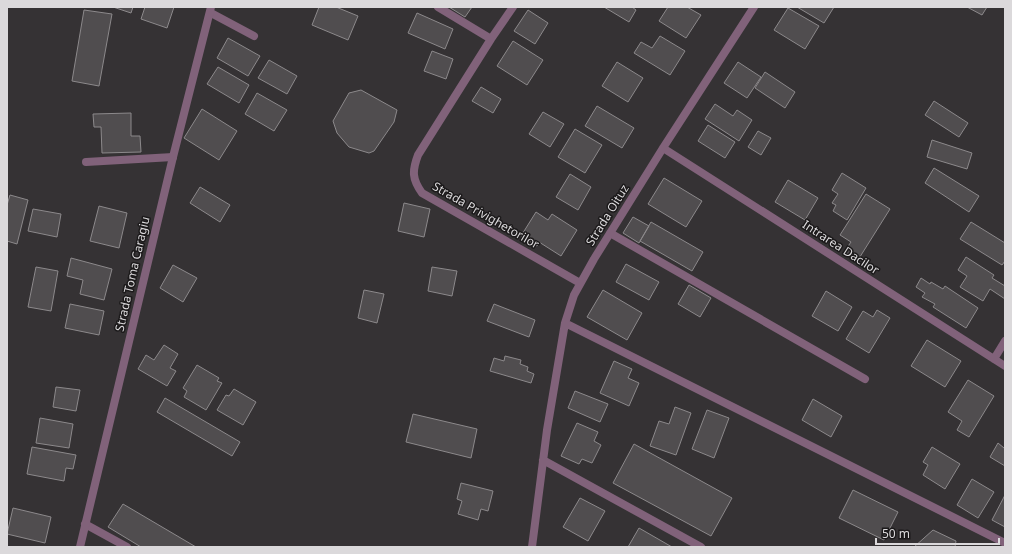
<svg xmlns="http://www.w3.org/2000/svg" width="1012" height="554" font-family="'Noto Sans',sans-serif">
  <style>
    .building { fill: #504d4f; stroke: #8c898b }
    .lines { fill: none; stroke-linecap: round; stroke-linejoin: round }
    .service { stroke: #81627a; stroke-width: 8 }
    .minor { stroke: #81627a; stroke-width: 8 }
    .labels { text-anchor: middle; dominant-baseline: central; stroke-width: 3; stroke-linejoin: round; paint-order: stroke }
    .street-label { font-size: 12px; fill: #dbd9db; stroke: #1c1a1b }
  </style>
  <rect width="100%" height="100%" fill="#353234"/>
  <!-- building -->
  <path class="building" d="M113,7H133L131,13Z
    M145,7H174L167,28L141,19Z
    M319,7H336L358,16L348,40L312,25Z
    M449,7H472L465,17Z
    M604,7H632L636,10L629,22Z
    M668,7H687L701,15L686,38L659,21Z
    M797,7H834L824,23Z
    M967,7H987L982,15Z
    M788,8L819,26L805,49L774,30Z
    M84,10L112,14L99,86L72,81Z
    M528,10L548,23L535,44L514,31Z
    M417,13L453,29L445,49L408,33Z
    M660,36L685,51L670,75L634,53L641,42L652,48Z
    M228,38L260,56L248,76L217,58Z
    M513,41L543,60L527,85L497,66Z
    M432,51L453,59L446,79L424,71Z
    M269,60L297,76L287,94L258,78Z
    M617,62L643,78L628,102L602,86Z
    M738,62L761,77L747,98L724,83Z
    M218,67L249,85L239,103L207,84Z
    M765,72L795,92L785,108L755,88Z
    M481,87L501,99L493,113L472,101Z
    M361,90L397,110L394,122L374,151L369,153L349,147L337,133L333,121L349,93Z
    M257,93L287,110L274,131L245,114Z
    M934,101L968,123L959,137L925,115Z
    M715,104L733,116L737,110L752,120L739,141L705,119Z
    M597,106L634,128L622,148L585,126Z
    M202,109L237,131L219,160L184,138Z
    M543,112L564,124L550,147L529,134Z
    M131,113V136H140L141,152L102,153L101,127H94L93,114Z
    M708,125L735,142L725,158L698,141Z
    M575,129L602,145L585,173L558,157Z
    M758,131L771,138L761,155L748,147Z
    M932,140L972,153L967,169L927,157Z
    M934,168L979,196L969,212L925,183Z
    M842,173L866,188L847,220L833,211L836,205L832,203L838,194L832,190Z
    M570,174L591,187L578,210L556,197Z
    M664,178L702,201L686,227L648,204Z
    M788,180L818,198L805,220L775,202Z
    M200,187L230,205L220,222L190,203Z
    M866,194L890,209L858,260L844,252L851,242L840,235Z
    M10,195L28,200L17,244L7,241V205Z
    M404,203L430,209L424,237L398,231Z
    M99,206L127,213L119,248L90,241Z
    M33,209L61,214L57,237L28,231Z
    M536,212L548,220L552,214L577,230L561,256L539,242L537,246L521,236Z
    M633,217L649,226L639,243L623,233Z
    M651,222L703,252L692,271L640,241Z
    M971,222L1005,243V261L1002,265L960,239Z
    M966,257L994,275L992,278L1005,286V299L990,289L983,301L960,287L967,276L958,270Z
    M71,258L112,269L104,300L80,294L83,280L67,276Z
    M626,264L659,282L649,300L616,282Z
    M173,265L197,278L183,302L160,288Z
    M36,267L58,271L51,311L28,307Z
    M432,267L457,271L452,296L428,291Z
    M921,278L930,284L931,282L943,289L945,286L978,308L966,328L933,307L935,304L922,297L925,293L916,287Z
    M689,285L711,298L700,317L678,304Z
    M364,290L384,294L377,323L358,318Z
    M603,290L642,313L627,340L587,317Z
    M826,291L852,307L838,331L812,316Z
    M70,304L104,311L99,335L65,328Z
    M494,304L535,320L529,337L487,321Z
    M877,310L890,318L869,353L846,339L863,311L873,317Z
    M927,340L961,361L945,387L911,366Z
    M164,345L178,354L170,368L176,371L167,386L138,369L146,355L154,360Z
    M505,356L521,360L520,364L528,367L527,371L534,374L531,383L490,371L494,358L504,361Z
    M614,361L632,369L628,378L639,383L629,406L600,393Z
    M197,365L219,378L217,381L222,383L206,410L184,397L187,391L183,388Z
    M968,380L994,396L969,437L957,430L962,421L948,412Z
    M56,387L80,390L76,411L53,407Z
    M234,389L256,402L243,425L217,410L226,395L229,396Z
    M575,391L608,404L600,422L568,408Z
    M165,398L240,442L232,456L157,412Z
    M813,399L842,416L831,437L802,420Z
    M675,407L691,413L676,455L650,446L659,421L669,424Z
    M707,410L729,418L714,458L692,449Z
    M413,414L477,429L471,458L406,442Z
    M40,418L73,424L69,448L36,443Z
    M577,423L598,432L594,441L601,445L592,463L582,459L579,464L561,456Z
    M998,443L1004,448L1005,447V466L990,457Z
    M634,444L732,498L711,536L613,483Z
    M32,447L76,455L73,469L66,468L64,481L27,474Z
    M932,447L960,464L945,489L923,475L928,465L923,462Z
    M972,479L994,492L978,518L957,505Z
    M461,483L493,491L488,511L481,509L478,520L458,514L462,501L457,499Z
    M853,490L898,512L884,540L839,518Z
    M1005,495V527L992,520Z
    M580,498L605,511L588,541L563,527Z
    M123,504L196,547H141L108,527Z
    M13,508L51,517L45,543L7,534Z
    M639,528L672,547H628Z
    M933,530L956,541L955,547H914Z"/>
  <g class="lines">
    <!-- service -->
    <path class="service" d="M211,13L254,36
      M86,162L173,157
      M85,524L127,547"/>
    <!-- minor -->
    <path class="minor" d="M438,7L491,39
      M513,7L491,39L418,155C412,171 412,179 422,193L580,283
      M663,148L1005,366
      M610,233L865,379
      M565,323L1005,543
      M994,359L1005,341
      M543,460L701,547
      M80,547L173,157L211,7
      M532,547L547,430L565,323L574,295L594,259L663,148L754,7"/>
  </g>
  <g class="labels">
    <!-- street labels -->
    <g class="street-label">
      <text transform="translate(486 215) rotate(30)">Strada Privighetorilor</text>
      <text transform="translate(607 215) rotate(-58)">Strada Oituz</text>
      <text transform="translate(841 247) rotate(33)">Intrarea Dacilor</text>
      <text transform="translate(132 274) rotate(-77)">Strada Toma Caragiu</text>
    </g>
  </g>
  <!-- border -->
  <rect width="1012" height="554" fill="none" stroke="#dbd9db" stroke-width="16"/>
  <!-- scale -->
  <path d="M876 538v6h123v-6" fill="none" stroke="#dbd9db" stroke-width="2"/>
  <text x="882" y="538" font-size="12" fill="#dbd9db" stroke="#1c1a1b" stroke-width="3" paint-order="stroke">50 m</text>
</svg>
